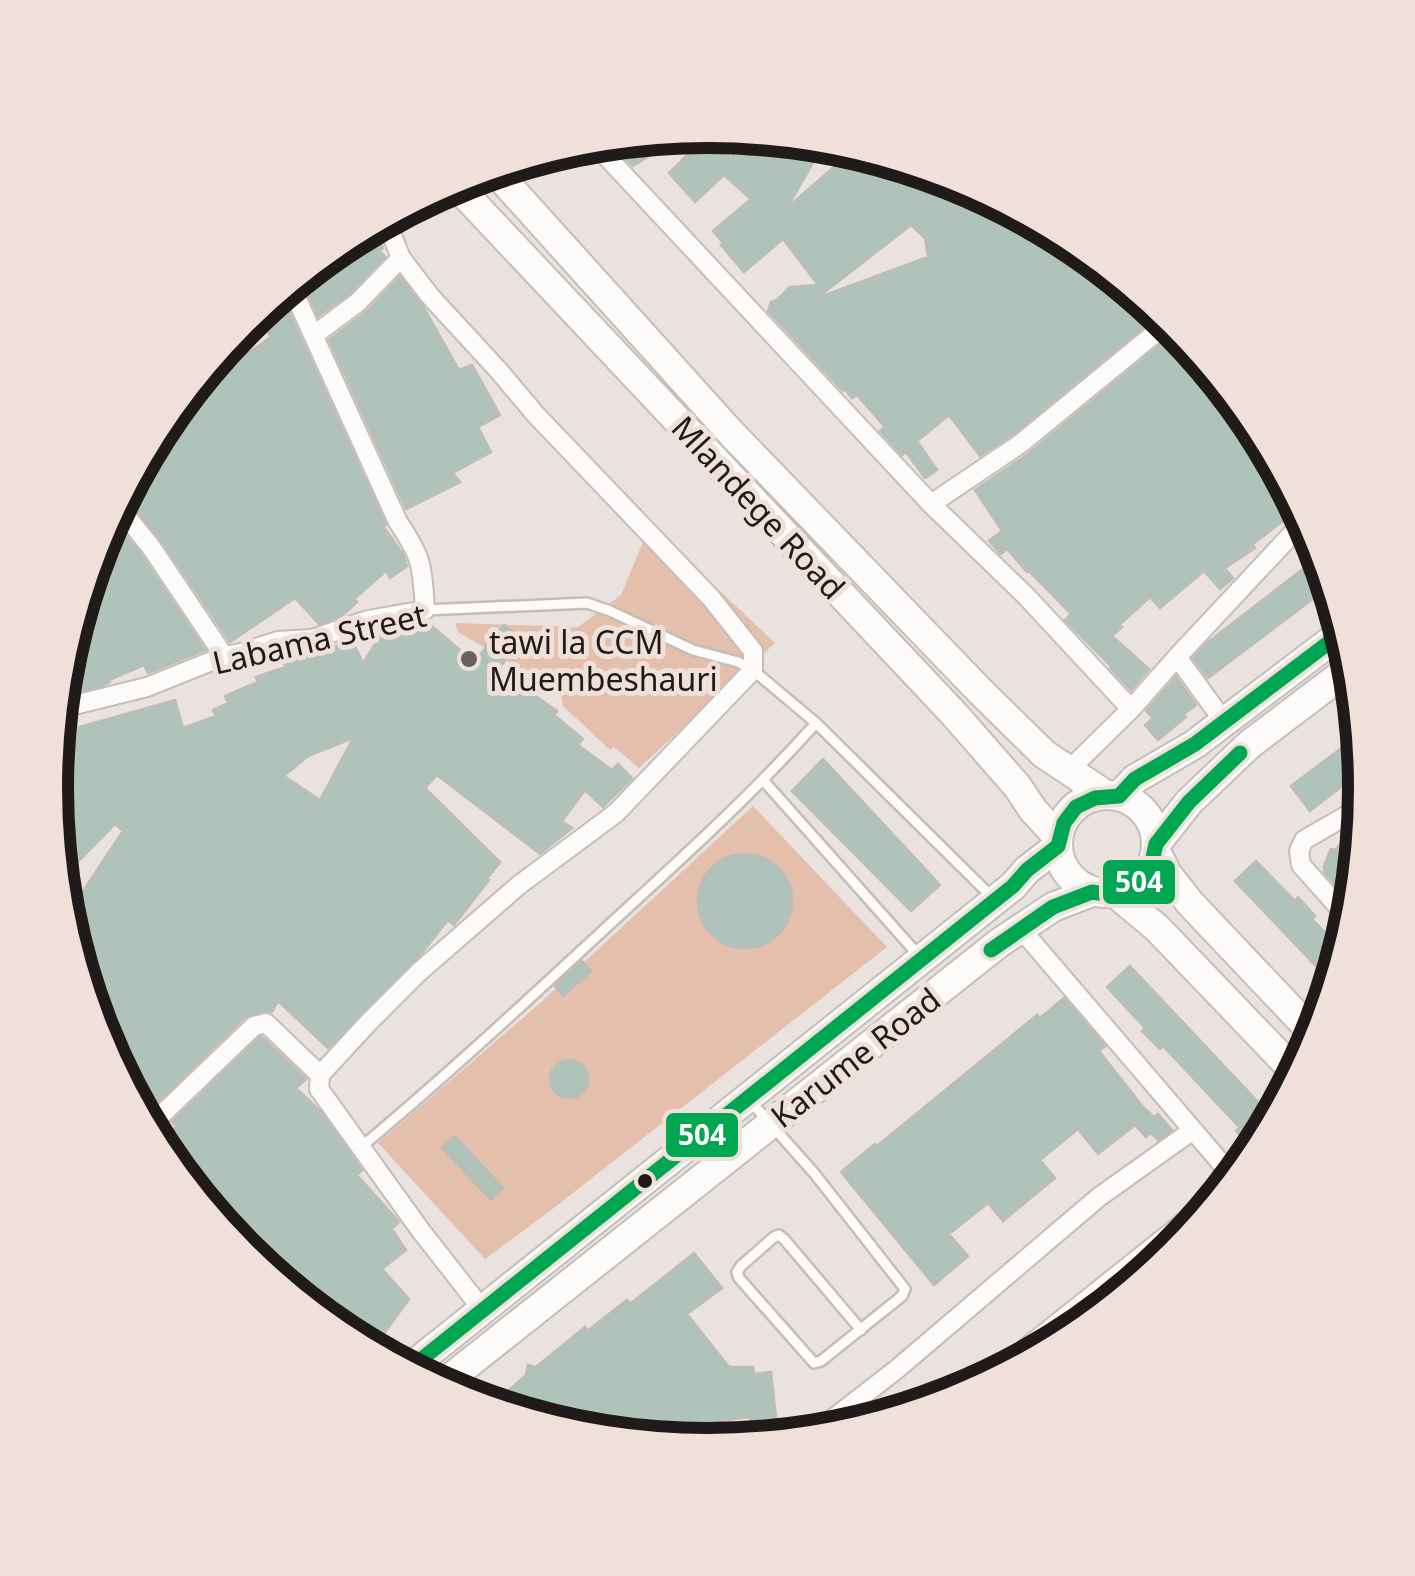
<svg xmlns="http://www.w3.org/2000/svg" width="1415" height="1576" font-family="'Noto Sans',sans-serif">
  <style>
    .green { fill: #e3bfac }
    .building { fill: #afc3ba; stroke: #bdbcba; stroke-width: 2.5; fill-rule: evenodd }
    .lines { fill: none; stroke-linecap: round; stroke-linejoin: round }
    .service-casing { stroke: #c4bebb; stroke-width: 14 }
    .minor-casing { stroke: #c4bebb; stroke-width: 22 }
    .primary-casing { stroke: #c4bebb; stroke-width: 32 }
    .service { stroke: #fcfbfa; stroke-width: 9 }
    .minor { stroke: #fcfbfa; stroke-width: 18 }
    .primary { stroke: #fcfbfa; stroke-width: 28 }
    .bus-1-casing { stroke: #efe0d9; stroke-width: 22 }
    .bus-1 { stroke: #00a651; stroke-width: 15 }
    .poi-dot { fill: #67615e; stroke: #efe0d9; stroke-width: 4 }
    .bus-dot { fill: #201b19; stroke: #efe0d9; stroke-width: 4 }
    .labels { text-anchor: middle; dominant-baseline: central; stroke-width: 10; stroke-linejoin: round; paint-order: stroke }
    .street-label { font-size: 32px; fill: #201b19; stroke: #efe0d9 }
    .poi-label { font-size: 32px; fill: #201b19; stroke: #efe0d9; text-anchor: start }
    .rim { fill: none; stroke: #201b19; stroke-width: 12 }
    .line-badge { stroke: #efe0d9; stroke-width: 4 }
    .badge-label { font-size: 28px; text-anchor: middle; font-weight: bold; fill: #fff }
  </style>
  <rect width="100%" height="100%" fill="#eae2de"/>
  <!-- green -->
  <path class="green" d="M650,525L775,643L639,768L614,747L610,750L563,706L561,692L458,632L455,623L578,627L621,595Z
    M753,806L887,947L550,1211L485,1259L378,1143L539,1004Z"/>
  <!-- building -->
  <path class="building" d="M687,133L633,166L608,140Z
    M747,134L825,142L787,208L852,151L856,156L861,151L960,181L1073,242L1147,302L1157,316L1013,434L980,456L949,415L917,441L937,470L925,478L906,452L902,455L880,431L885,427L857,395L852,398L845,389L843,391L768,311L771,302L777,300L790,287L818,285L783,239L744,272L721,245L723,243L713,231L751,199L724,175L695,202L669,173L693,149L694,152L711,136L731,158ZM911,225L925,238L928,257L817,298Z
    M368,227L382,245L383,248L380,251L385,257L349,294L318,316L300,276L343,241Z
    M400,277L424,308L459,370L472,365L500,415L478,427L491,452L453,473L460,482L406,509L329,340L366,312Z
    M280,292L386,525L383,526L403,554L407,566L390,578L386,571L354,599L357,602L342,616L319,624L295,598L230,642L161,540L123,494L161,422L177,403L271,337L256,312Z
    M1178,330L1220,381L1224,411L1230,410L1234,425L1241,421L1248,438L1256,444L1295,512L1253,544L1255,548L1225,568L1233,578L1220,589L1204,571L1160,608L1150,597L1119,625L1122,627L1112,636L1149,669L1131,690L1110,668L1111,666L1065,620L1071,614L1029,571L1027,572L1007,549L1001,554L989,541L1002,531L975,490L1028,454Z
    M110,517L141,554L205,650L148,673L144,665L109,680L110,682L101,686L59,696L63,659L100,536Z
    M1321,555L1330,586L1208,678L1193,658L1207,643Z
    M427,622L474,662L504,625L522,639L496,672L527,697L530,692L557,711L554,715L583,739L578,745L612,770L618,764L632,778L603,807L585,790L562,821L572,828L540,854L437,775L425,788L500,862L487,879L489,880L454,925L448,920L422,953L328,1048L278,1001L272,1012L263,1011L245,1017L154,1105L145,1096L135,1106L119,1074L122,1072L112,1062L100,1039L93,1015L96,1013L89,1004L64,920L123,831L115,824L59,881L50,788L55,734L175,700L183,728L216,716L213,710L228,703L225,696L258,682L256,677L285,667L284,664L352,640L363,663L384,630L403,626L406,630ZM353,738L320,800L284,776L308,756Z
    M1176,677L1196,705L1184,714L1186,717L1158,740L1145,725L1153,718L1146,711Z
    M1360,734L1363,770L1310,811L1291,786Z
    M823,759L940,885L911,911L792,791Z
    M1362,821L1361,831L1354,897L1336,885L1324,872V866L1331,849L1335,850Z
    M698 901a47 47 0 1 1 94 0a47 47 0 1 1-94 0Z
    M1256,861L1295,901L1298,897L1315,916L1312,919L1342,950L1332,983L1235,881Z
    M582,961L591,971L563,996L555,986Z
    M1130,966L1273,1118L1255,1151L1236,1131L1240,1128L1163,1046L1160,1049L1142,1031L1145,1028L1107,987Z
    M1064,998L1105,1046L1099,1051L1143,1107L1154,1117L1158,1114L1172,1130L1158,1140L1151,1133L1146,1137L1135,1125L1098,1154L1078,1129L1040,1160L1055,1178L1003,1221L988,1203L949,1234L968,1256L934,1285L841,1172L875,1144L877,1146L1037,1015L1040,1018Z
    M260,1037H262L306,1079L296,1088L320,1111L362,1170L357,1175L399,1222L392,1229L406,1250L382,1269L409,1299L372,1350L342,1334L242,1252L159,1150L176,1126L172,1122Z
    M550 1079a19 19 0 1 1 38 0a19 19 0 1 1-38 0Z
    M455,1136L503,1188L491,1200L442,1148Z
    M694,1253L722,1288L687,1314L729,1367H753L754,1374L771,1372L777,1427L789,1418L800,1432V1436L760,1440L763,1438L752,1425L750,1417L690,1425L711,1445L707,1446L626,1437L624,1428L568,1430L491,1406L526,1375L528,1365L536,1367L585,1327L587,1331L627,1300L630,1304Z"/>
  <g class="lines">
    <!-- service casing -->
    <g class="service-casing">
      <path id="service" d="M425,610L587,603L610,611L693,650L738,662L753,670L816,723
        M763,780L920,957
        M751,1102L814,1173L905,1289L902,1296L821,1361L814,1363L739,1278L737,1272L741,1266L774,1237L779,1235L784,1239L861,1330
        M360,1148C446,1076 527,1001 609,925C680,860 752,795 816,723L993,898"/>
    </g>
    <!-- minor casing -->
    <g class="minor-casing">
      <path id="minor" d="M593,142L931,504L1026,596L1131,709
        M401,258L430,296L499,371L536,415L711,598L753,651V670L616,813L519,885L419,972L368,1023L320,1075L319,1089L421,1231L482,1309
        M314,335L357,303L401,258L385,218
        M1253,422L1259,432
        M931,504L1020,444L1170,321
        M117,505L151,547L224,656
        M58,709L147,687L224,656L241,653L278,641L312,639L368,620L425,610C422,566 423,559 398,522L290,284
        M1225,723L1177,657L1306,519
        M1069,770L1131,709L1177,657
        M1351,921L1301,865L1299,851L1304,840L1363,806
        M1021,929L1234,1178
        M155,1121L254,1026L266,1023L320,1075
        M981,1384L1223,1191
        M812,1435L897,1369L1099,1197L1193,1130"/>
    </g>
    <!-- primary casing -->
    <g class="primary-casing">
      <path id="primary" d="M493,169L731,433L979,690L1044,754L1106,795
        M453,182L954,714L1017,786L1033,810L1058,837
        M1058 844a49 49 0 1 1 98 0a49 49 0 1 1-98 0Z
        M1119,796L1135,779L1195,744L1344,631
        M1156,844L1189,802L1250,744L1353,666
        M1156,852L1168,875L1190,903L1316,1036
        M1115,893L1157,928L1297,1074
        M407,1370L1013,886L1027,870L1058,846
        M439,1387L999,943L1053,907L1092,892"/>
    </g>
    <!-- service -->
    <use href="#service" class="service"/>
    <!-- minor -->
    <use href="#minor" class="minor"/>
    <!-- primary -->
    <use href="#primary" class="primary"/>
    <!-- bus-1 casing -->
    <g class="bus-1-casing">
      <path id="bus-1" d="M991,950L1053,907L1092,892L1106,894L1125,891L1140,881L1151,866L1156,844L1189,802L1240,753
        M408,1370L1013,886L1027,870L1058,846L1064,823L1076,807L1095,798L1119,796L1135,779L1195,744L1344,631"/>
    </g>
    <!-- bus-1 -->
    <use href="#bus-1" class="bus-1"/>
  </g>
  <!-- markers -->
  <circle class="poi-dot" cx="469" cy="659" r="10"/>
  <circle class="bus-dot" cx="645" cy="1181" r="9"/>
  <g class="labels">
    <!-- street labels -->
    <g class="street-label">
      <text transform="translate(759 507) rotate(47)">Mlandege Road</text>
      <text transform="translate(319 638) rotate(-13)">Labama Street</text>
      <text transform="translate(855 1057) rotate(-38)">Karume Road</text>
    </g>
    <!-- poi labels -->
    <g class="poi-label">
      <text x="489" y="641">tawi la CCM<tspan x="489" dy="37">Muembeshauri</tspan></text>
    </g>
  </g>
  <!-- crop -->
  <path d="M0 0H1415V1576H0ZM68 788a640 640 0 1 1 1280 0a640 640 0 1 1-1280 0Z" fill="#efe0d9" fill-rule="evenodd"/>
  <path class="rim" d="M68 788a640 640 0 1 1 1280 0a640 640 0 1 1-1280 0Z"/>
  <g class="line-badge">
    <rect x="1101" y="858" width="76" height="48" rx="10" fill="#00a651"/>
    <rect x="664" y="1111" width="76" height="48" rx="10" fill="#00a651"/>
  </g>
  <g class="badge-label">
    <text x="1139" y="892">504</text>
    <text x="702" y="1145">504</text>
  </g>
</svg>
